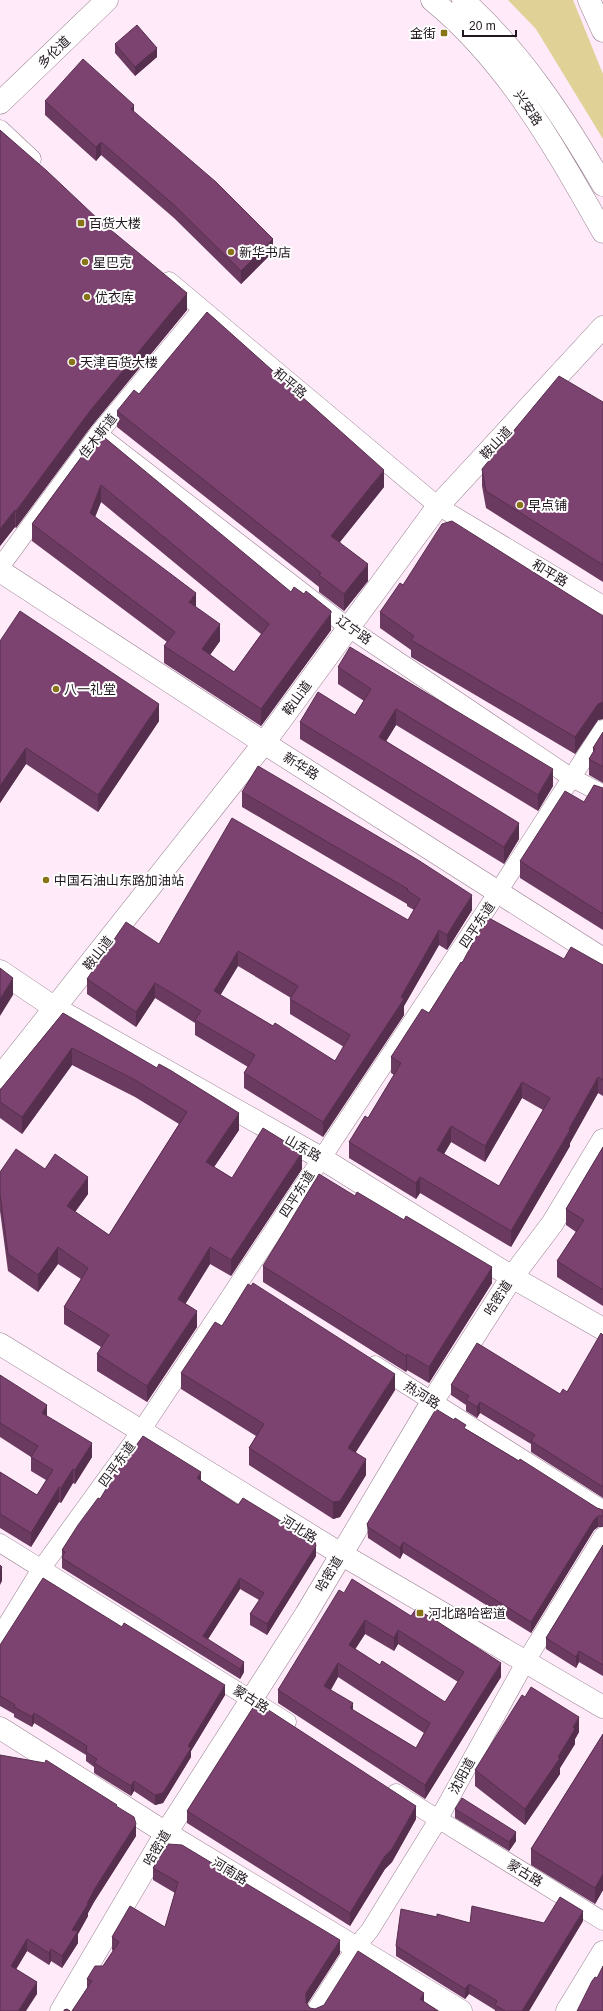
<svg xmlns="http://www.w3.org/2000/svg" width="603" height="2011" font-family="Helvetica,'Noto Sans SC',sans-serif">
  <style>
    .green { fill: #e0d196 }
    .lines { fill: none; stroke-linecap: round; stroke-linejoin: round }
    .street-casing { stroke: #998192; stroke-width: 19 }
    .secondary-casing { stroke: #998192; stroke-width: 23 }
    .street { stroke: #fff; stroke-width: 18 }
    .secondary { stroke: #fff; stroke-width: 22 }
    .wall { fill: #6b3a60; fill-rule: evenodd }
    .shaded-wall { fill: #572f4e }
    .building { fill: #7c4370; stroke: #572f4e; fill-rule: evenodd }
    .poi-dot { fill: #887417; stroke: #fefefe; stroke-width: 1.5 }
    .labels { text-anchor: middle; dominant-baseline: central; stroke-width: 4; stroke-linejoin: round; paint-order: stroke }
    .poi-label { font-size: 13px; fill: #21181f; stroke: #fefefe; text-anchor: start }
    .street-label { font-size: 13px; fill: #21181f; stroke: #fefefe }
  </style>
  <rect width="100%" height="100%" fill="#ffeaf9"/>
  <!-- green -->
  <path class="green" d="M508,0H573L603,74V139L536,29Z"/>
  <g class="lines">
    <!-- street casing -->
    <g class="street-casing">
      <path id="street" d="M0,129L32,159
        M169,281L438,506L603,605
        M98,434L349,628L572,778L603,794
        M0,567L98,434L202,309
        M375,1365L603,1510
        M0,1543L287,1722
        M0,1636L41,1569L141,1431L241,1280L498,892L603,729
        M396,1793L603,1921
        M315,2011L356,1947L370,1930L438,1820L526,1661L603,1536"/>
    </g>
    <!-- secondary casing -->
    <g class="secondary-casing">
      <path id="secondary" d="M432,0C508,62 555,148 603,232
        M463,0C521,52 564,118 603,185
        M589,0L603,31
        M0,103L107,0
        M0,571L264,743L603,959
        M0,971L55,1008L321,1158L512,1277L603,1329
        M0,1077L264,743L438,506L603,327
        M0,1344L341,1554L603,1707
        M0,1728L166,1833L461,2011
        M61,2011L166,1833L306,1614L432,1402L512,1277L552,1224L603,1140
        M567,2011L603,1952"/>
    </g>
    <!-- street -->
    <use href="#street" class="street"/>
    <!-- secondary -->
    <use href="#secondary" class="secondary"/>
  </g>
  <!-- wall -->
  <path class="wall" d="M115,44L157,57L135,76L115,53Z
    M45,101L134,112L273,252L241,284L174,218L101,155L96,161L45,115Z
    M0,130L187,310L90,428L16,528L15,527L0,546Z
    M139,394L384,487L340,542L368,581L344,611L319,592V587L117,427V411Z
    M603,402V582L486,508L482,486V469Z
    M99,433L331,630L261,726L164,663V646L167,642L32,541V524ZM101,502L261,634L234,672L210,655L220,641L196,607L95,517Z
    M403,585L603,616V719L598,720L575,754L411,657V650L380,628V612Z
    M0,641L159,721L98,812L26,764L0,803Z
    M338,667L553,786L538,811L396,725L386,741L519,839L504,864L300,739V722L355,715L364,701L338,684Z
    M603,732V783L589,775V759L593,753V748Z
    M603,788V930L520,878V861L584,802Z
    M242,792L472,910L447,950L439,945L404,1006V1015L323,1137L244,1088V1073L248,1067L195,1035V1023L155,998L136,1027L87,994V979L159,944L408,920L414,910L407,906V904L242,807ZM238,966L291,998L290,999V1014L344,1047L335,1061L273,1026L220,995Z
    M564,959L603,965V1096L598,1093L570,1143V1146L511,1247L420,1193L416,1199L349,1158V1142L368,1118L394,1075L391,1073V1057L429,1013L462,963ZM522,1098L543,1110L499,1186L444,1154L451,1142L485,1162Z
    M63,1013L239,1130L214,1167L232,1178L302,1169L231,1276L210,1264L185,1304L197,1327L147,1402L97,1371V1354L101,1347L64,1324V1307L81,1279L58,1264L38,1292L8,1271L0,1211V1172L45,1169L88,1194L75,1212L109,1235L179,1124L135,1097L72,1065L22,1134L0,1118V1090Z
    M603,1147V1306L557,1277V1261L576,1232L566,1225V1209Z
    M263,1266L492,1283L429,1383L407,1370L406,1372L263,1282Z
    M222,1326L395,1390L356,1452L366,1475L340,1517L333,1519L249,1465V1448L256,1436L181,1389V1373Z
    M603,1335V1498L531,1452V1444L480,1413L477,1418L466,1411V1405L451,1395V1385L560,1394L567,1392Z
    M0,1375L47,1416L92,1457L75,1484L73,1483L61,1503L59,1502L31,1547L0,1528V1472L37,1495L46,1480L31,1471V1457L0,1437Z
    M466,1429L597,1508L603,1510V1527H598L594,1530L531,1633L403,1553L400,1559L368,1538L367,1524Z
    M201,1481L316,1556L267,1635L250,1625V1614L259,1600L240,1589L208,1639L244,1672L240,1679L62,1568V1550L100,1499Z
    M603,1545V1676L579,1662L576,1668L546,1649V1638Z
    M344,1593L501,1677L425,1799L278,1703V1690ZM365,1634L394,1651L398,1644L458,1682L445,1702L380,1665L355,1649ZM338,1677L424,1733L416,1748L353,1710L331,1690Z
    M0,1645L225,1695L191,1751V1757L163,1803L155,1805L134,1791L131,1796L94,1773V1767L86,1761V1755L34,1723L32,1727L14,1717V1714L0,1706Z
    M579,1732L575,1739V1744L560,1768V1774L525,1825L475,1786V1770Z
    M603,1734V1890L595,1904L531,1865V1849Z
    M0,1755L117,1807L136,1836L94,1902L88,1913V1916L78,1934V1943L62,1968L51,1961L49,1965L27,1951L16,1969L37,1994L0,2011Z
    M455,1809L516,1841L509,1851L455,1818Z
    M187,1811L416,1819L392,1862L385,1869L350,1926L187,1823Z
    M153,1868L340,1953L307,2004L310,2008L315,2009L424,2002L438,2011H72L87,1988V1979L103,1966L113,1951L112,1950V1937L165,1927L175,1893L153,1880Z
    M437,1917L470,1923H544L583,1921L529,2011H495V2010L469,1994L465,1999L396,1956V1946Z"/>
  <!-- shaded-wall -->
  <path class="shaded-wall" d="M157,48V57L135,76V67Z
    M134,105V119L131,109Z
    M101,142V155L96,161V147Z
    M273,239V252L241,284V271Z
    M187,293V310L90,428L16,528V511L90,411Z
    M384,470V487L331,553V536Z
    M101,485V502L90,530V513Z
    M15,510V527L0,546V529Z
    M368,564V581L344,611V594Z
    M196,593V610L189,602Z
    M331,613V630L261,726V709Z
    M220,624V641L202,666V649Z
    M603,702V719L598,720L575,754V737L598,704Z
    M159,704V721L98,812V795Z
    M396,709V725L379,753V737Z
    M26,748V764L0,803V786Z
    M553,769V786L538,811V795Z
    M519,823V839L504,864V847Z
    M472,895V910L447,950V935Z
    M439,930V945L404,1006V1015L323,1137V1122L401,997Z
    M238,951V966L214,1006V991Z
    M13,978V995L0,1016V999Z
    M155,983V998L136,1027V1012Z
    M72,1048V1065L22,1134V1117Z
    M598,1077V1093L570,1143V1146L511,1247V1231Z
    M522,1082V1098L485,1162V1146Z
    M239,1113V1130L206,1179V1162Z
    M451,1126V1142L437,1166V1150Z
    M302,1152V1169L231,1276V1260Z
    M88,1177V1194L67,1223V1206Z
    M420,1177V1193L416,1199V1183Z
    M58,1247V1264L38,1292V1275Z
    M210,1247V1264L178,1316V1299Z
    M492,1267V1283L429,1383V1367Z
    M197,1311V1327L147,1402V1386Z
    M407,1354V1370L406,1372V1356Z
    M395,1374V1390L348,1464V1448Z
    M480,1402V1413L477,1418V1407Z
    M47,1405V1419L42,1413Z
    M92,1443V1457L75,1484V1470Z
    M366,1459V1475L340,1517L333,1519V1502Z
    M73,1469V1483L61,1503V1488Z
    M201,1472V1482L197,1478Z
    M59,1487V1502L31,1547V1533Z
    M598,1516V1527L594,1530L531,1633V1622L594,1520Z
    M403,1542V1553L400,1559V1548Z
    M316,1546V1556L267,1635V1624Z
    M2,1567V1581L0,1585V1570Z
    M240,1578V1589L203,1647V1636Z
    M365,1620V1634L349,1659V1645Z
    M398,1630V1644L394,1651V1638Z
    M579,1651V1662L576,1668V1657Z
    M244,1662V1672L240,1679V1669Z
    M338,1663V1677L324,1700V1686Z
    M501,1663V1677L425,1799V1785Z
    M225,1685V1695L191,1751V1757L163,1803L155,1805V1795L188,1746Z
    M353,1703V1717L350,1708Z
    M34,1713V1723L32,1727V1717Z
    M579,1717V1732L575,1739V1744L560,1768V1774L525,1825V1809L558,1757L573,1727Z
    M134,1781V1791L131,1796V1786Z
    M416,1806V1819L392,1862L385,1869L350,1926V1913Z
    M136,1824V1836L94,1902L88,1913V1916L78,1934V1943L62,1968V1956L72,1930L87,1904L94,1890Z
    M516,1832V1841L509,1851V1842Z
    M603,1874V1890L595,1904V1888Z
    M583,1911V1921L529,2011H522Z
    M27,1939V1951L11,1978V1966Z
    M340,1940V1953L306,2006V1993Z
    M51,1949V1961L49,1965V1953Z
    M37,1982V1994L26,2011H18Z
    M469,1984V1994L465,1999V1989Z
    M424,1993V2005L420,1999Z"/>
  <!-- building -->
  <path class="building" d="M137,25L157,48L135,67L115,44Z
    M83,59L134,105L131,109L216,182L273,239L241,271L174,205L101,142L96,147L45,101Z
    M0,130L47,171L100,221L187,293L90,411L16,511L15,510L0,529Z
    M207,312L384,470L331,536L368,564L344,594L319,575L321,573L117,411L134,390L139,394Z
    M559,376L603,402V565L486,491L482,469Z
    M99,433L291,592L294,587L304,594L306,591L331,611V613L261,709L164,646L175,632L32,524ZM101,485L269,624L234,672L202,649L220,624L189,602L196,593L90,513Z
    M452,521L603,616V702L598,704L575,737L411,640L414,636L380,612L400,583L403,585L442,524Z
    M20,611L159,704L98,795L26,748L0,786V641Z
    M350,647L553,769L538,795L396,709L379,737L519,823L504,847L300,722L318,692L355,715L371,689L338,667Z
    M603,732V767L589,759L595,749L593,748Z
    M258,766L418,860L472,895L447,935L439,930L401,997L404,999L323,1122L244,1073L255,1055L195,1020L201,1011L155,983L136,1012L87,979L126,922L159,944L232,818L408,920L420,899L407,890L408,889L242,792ZM238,951L298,986L290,999L350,1035L335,1061L275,1023L273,1026L214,991Z
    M594,785L603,788V914L520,861L565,791L584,802Z
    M487,917L564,959L571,947L603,965V1080L598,1077L569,1129L570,1130L511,1231L420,1177L416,1183L349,1142L365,1116L368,1118L401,1063L391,1057L422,1009L429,1013L461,962L462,963ZM522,1082L550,1098L499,1186L437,1150L451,1126L485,1146Z
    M0,968L13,978L0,999Z
    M63,1013L157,1068L159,1064L170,1070L239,1113L206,1162L232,1178L263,1128L302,1152L231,1260L210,1247L178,1299L197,1311L147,1386L97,1354L109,1335L64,1307L88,1268L58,1247L38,1275L8,1254L0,1194V1172L16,1149L45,1169L55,1154L88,1177L67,1206L109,1235L187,1112L135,1080L72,1048L22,1117L0,1102V1090Z
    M603,1147V1290L557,1261L584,1220L566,1209Z
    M319,1174L355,1196L357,1192L404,1220L406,1216L492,1267L429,1367L407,1354L406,1356L263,1266Z
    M253,1283L395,1374L348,1448L366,1459L340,1501L333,1502L249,1448L264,1424L181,1373L215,1322L222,1326L248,1284L251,1286Z
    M601,1333L603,1335V1487L531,1441L535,1435L480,1402L477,1407L466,1400L469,1396L451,1385L477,1343L560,1394L563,1389L567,1392Z
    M0,1375L47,1405L42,1413L92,1443L75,1470L73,1469L61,1488L59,1487L31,1533L0,1514V1472L37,1495L53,1470L31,1457L38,1446L0,1423Z
    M436,1409L454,1420L455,1418L466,1425L464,1428L519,1461L520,1459L597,1508L603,1510V1516H598L594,1520L531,1622L403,1542L400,1548L368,1527L367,1524Z
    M143,1436L201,1472L197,1478L238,1505L243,1498L315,1542L316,1546L267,1624L250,1614L264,1593L240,1578L203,1636L244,1662L240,1669L62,1558L65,1552L62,1550L78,1525L98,1498L100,1499L115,1474Z
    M603,1545V1665L579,1651L576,1657L546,1638Z
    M0,1565L2,1567L0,1570Z
    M43,1578L122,1627L124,1623L225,1685L188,1746L191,1748L163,1793L155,1795L134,1781L131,1786L94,1763L97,1759L86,1752L87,1746L34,1713L32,1717L14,1707L15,1705L0,1696V1645Z
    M352,1579L411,1616L416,1609L432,1618L501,1663L425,1785L278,1690L339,1590L344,1593ZM365,1620L394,1638L398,1630L464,1672L445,1702L382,1661L380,1665L349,1645ZM338,1663L430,1723L416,1748L350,1708L353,1703L324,1686Z
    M531,1687L579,1717L573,1727L575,1729L558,1757L560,1758L525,1809L475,1770L522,1695L525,1697Z
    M254,1706L265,1713L267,1709L416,1806L392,1849L385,1856L350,1913L187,1811Z
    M603,1734V1874L595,1888L531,1849Z
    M0,1755L45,1763L46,1760L117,1805L116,1806L134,1817L136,1824L94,1890L87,1904H88L72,1930L78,1931L62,1956L51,1949L49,1953L27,1939L11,1966L37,1982L18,2011H0Z
    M462,1798L516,1832L509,1842L455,1809Z
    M168,1844L182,1845L340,1940L306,1993V2003L310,2008L315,2009L324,2005L358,1951L424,1993L420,1999L438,2011H72L92,1981L87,1979L95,1966H103L119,1942L112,1937L130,1906L165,1927L178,1882L153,1868Z
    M560,1897L583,1911L522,2011H505L495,2005L497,2001L469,1984L465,1989L396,1946L401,1909L437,1917V1914L470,1923L472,1906L544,1923Z
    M603,1966V2011H577L592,1981L595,1977L597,1978Z
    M67,2009L70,2011H64V2010Z"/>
  <!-- markers -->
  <g class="poi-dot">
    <rect x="440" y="29" width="8" height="8" rx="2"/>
    <rect x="77" y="219" width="8" height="8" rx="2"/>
    <circle cx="231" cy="252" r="4"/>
    <circle cx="85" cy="262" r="4"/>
    <circle cx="87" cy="297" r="4"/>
    <circle cx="72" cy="362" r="4"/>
    <circle cx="520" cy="505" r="4"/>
    <circle cx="56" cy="689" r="4"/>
    <circle cx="46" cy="880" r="4"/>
    <rect x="416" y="1609" width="8" height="8" rx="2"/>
  </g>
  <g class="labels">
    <!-- poi labels -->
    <g class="poi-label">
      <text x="436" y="33" text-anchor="end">金街</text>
      <text x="89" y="223">百货大楼</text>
      <text x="239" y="252">新华书店</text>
      <text x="93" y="262">星巴克</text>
      <text x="95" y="297">优衣库</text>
      <text x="80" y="362">天津百货大楼</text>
      <text x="528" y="505">早点铺</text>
      <text x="64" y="689">八一礼堂</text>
      <text x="54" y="880">中国石油山东路加油站</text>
      <text x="428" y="1613">河北路哈密道</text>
    </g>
    <!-- street labels -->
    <g class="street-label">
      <text transform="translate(54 52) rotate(-44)">多伦道</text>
      <text transform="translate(528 108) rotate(56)">兴安路</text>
      <text transform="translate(290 383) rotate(40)">和平路</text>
      <text transform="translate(98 436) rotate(-52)">佳木斯道</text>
      <text transform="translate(496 443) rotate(-47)">鞍山道</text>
      <text transform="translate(550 573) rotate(31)">和平路</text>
      <text transform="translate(354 630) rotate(35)">辽宁路</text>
      <text transform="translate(297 698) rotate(-54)">鞍山道</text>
      <text transform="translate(301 766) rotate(32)">新华路</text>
      <text transform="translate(477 925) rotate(-56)">四平东道</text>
      <text transform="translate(98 953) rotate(-52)">鞍山道</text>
      <text transform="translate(303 1148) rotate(30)">山东路</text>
      <text transform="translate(297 1194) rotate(-57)">四平东道</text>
      <text transform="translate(498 1298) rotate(-57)">哈密道</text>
      <text transform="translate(422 1395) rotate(32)">热河路</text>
      <text transform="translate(117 1464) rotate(-54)">四平东道</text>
      <text transform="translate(299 1529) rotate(32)">河北路</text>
      <text transform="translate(329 1574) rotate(-59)">哈密道</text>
      <text transform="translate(251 1699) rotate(32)">蒙古路</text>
      <text transform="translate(462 1776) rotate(-61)">沈阳道</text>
      <text transform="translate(157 1848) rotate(-59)">哈密道</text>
      <text transform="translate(230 1871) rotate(31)">河南路</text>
      <text transform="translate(525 1873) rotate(31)">蒙古路</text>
    </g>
  </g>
  <!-- scale -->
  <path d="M463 30v6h53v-6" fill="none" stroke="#21181f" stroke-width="2"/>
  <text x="469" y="30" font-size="12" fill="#21181f" stroke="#fefefe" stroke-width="3" paint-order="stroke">20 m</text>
</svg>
